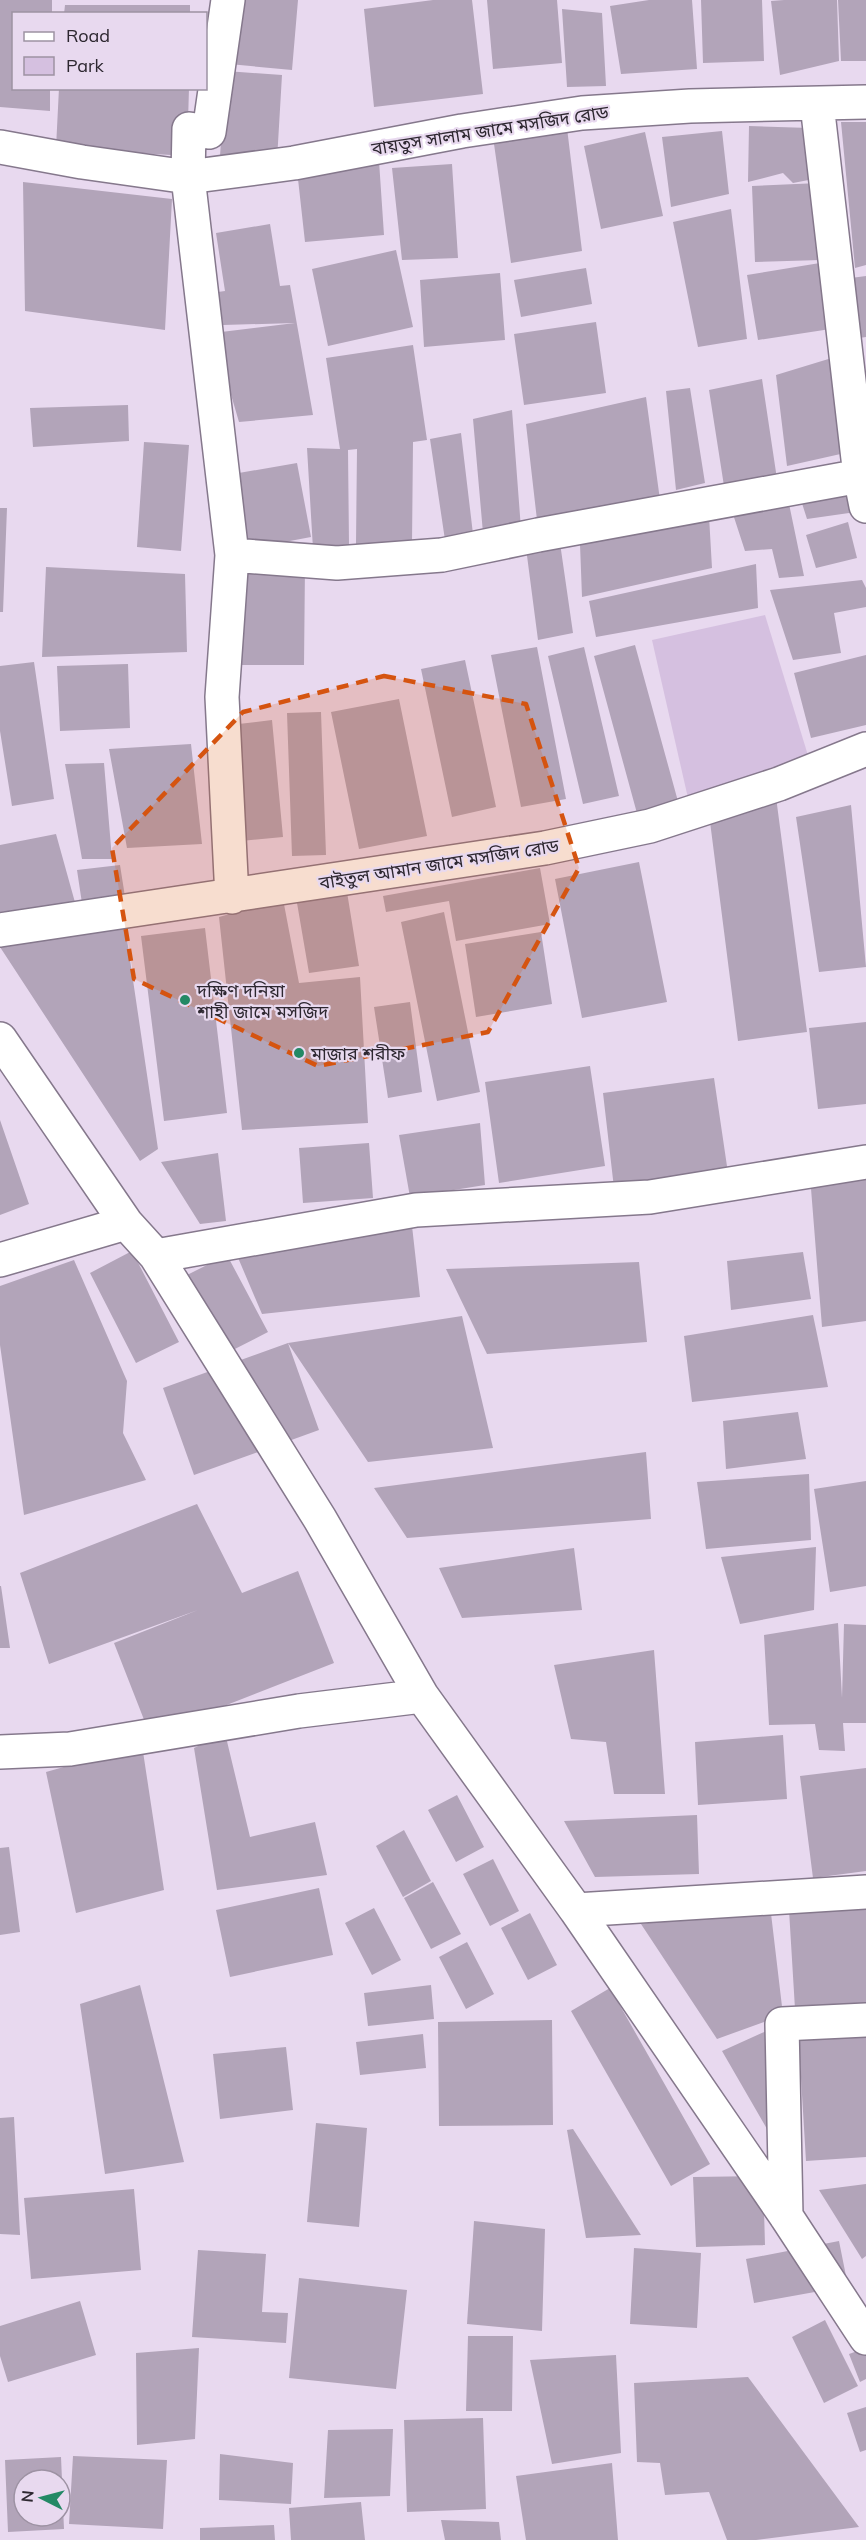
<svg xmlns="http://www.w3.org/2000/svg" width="866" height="2540" font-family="Mulish,'Noto Sans Bengali',sans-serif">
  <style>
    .green { fill: #d5c0e0 }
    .building { fill: #b2a4b9 }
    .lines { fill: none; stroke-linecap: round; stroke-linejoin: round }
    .minor-casing { stroke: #85788c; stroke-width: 36 }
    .minor { stroke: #fff; stroke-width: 33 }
    .marked { fill: #d55410; fill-opacity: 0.2; stroke: #d55410; stroke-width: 4.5; stroke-dasharray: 12 8; stroke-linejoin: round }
    .poi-dot { fill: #238965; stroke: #e8d9ef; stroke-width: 2 }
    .labels { text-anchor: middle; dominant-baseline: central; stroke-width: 4.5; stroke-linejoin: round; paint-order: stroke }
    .street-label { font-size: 18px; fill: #2d2730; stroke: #e8d9ef }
    .poi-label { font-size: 18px; fill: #2d2730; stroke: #e8d9ef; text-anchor: start }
  </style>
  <rect width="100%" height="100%" fill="#e8d9ef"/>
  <!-- green -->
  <path class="green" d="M765,615L810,762L688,798L652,640Z"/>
  <!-- building -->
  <path class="building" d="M0,0H52V14H14V88H50V111L0,107Z
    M235,0H298L292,70L229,64Z
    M433,0H472L483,94L374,107L364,9Z
    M487,0H557L562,63L493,69Z
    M649,0H692L697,69L621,74L610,6Z
    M701,0H762L764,61L703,63Z
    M784,0H837L839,61L780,75L771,1Z
    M838,0H866V61H841Z
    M65,5H190V14H64Z
    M562,9L602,13L606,86L567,87Z
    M226,71L282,75L277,160L220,156Z
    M59,88H189L187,156L56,148Z
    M841,122H866V265L855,268Z
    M749,126L810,128L819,178L793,183L783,173L748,182Z
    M567,128L582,251L511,263L493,137Z
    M722,131L729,194L671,207L662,137Z
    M645,132L663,216L601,229L584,146Z
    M379,161L384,235L305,242L297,170Z
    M452,164L458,258L402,260L392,168Z
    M23,182L172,199L165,330L25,311Z
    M819,183L821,260L755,262L752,186Z
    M731,209L747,339L698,347L673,222Z
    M270,224L280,286L290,285L313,415L239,422L213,333L295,323L223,325L218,292L225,291L216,233Z
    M396,250L413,327L328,346L312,269Z
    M826,262L837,328L758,340L747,275Z
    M586,268L592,304L521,317L514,280Z
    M500,273L505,340L424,347L420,280Z
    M866,276V337L859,338L851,278Z
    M596,322L606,393L524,405L514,334Z
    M413,345L427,440L413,442L412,544H356L357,449L348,450L349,545L313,549L307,448L340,449L326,358Z
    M835,357L845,453L787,466L776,375Z
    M762,379L777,479L724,486L709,390Z
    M690,388L705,483L676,490L666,391Z
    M646,397L660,500L537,520L526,424Z
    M128,405L129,441L33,447L30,408Z
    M512,410L521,529L483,533L473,419Z
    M461,433L473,534L445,540L430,439Z
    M144,442L189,445L181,551L137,547Z
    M297,463L311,537L248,549L233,474Z
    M853,488L856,512L807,519L800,497Z
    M788,499L804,576L779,578L772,549L745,551L731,508Z
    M0,508H7L3,612H0Z
    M709,516L712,568L582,597L580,544Z
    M848,522L857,558L816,568L806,535Z
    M560,543L573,633L538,640L526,548Z
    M756,564L758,608L596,637L589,601Z
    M305,565L304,665H235V566Z
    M46,567L185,574L187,652L42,657Z
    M862,580L866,588V607L834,613L841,653L793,660L770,590Z
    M635,645L679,805L638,817L594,656Z
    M537,647L566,799L521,807L491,655Z
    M584,647L619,796L583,804L548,656Z
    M866,655V725L811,738L794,673Z
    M465,660L496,807L452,817L421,669Z
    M34,662L54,799L12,806L0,731V666Z
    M128,664L130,728L60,731L57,666Z
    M399,699L427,836L359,849L331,712Z
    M321,712L326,855L292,856L287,713Z
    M272,720L283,837L241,841L230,725Z
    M191,744L202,844L127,848L109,749Z
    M104,763L112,859H82L65,764Z
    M776,797L807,1032L738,1041L708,806Z
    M851,805L866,967L819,972L796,817Z
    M56,834L76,906L0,912V845Z
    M639,862L667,1002L582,1018L555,879Z
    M120,865L126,903L83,910L77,870Z
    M540,868L550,924L456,941L449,901L386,912L383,896Z
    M347,892L359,966L309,973L297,903Z
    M283,899L299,983L360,977L368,1123L242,1130L219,917Z
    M444,912L480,1092L437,1101L401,922Z
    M125,926L158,1149L140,1161L0,947V939Z
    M205,928L227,1113L164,1121L141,936Z
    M541,932L552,1004L476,1017L465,944Z
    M410,1002L422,1092L388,1098L374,1007Z
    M866,1022V1104L818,1109L809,1028Z
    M590,1066L605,1166L499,1183L485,1082Z
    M714,1078L728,1173L614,1188L603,1093Z
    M0,1120L29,1204L0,1215Z
    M480,1123L485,1185L410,1197L399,1135Z
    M369,1143L373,1198L303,1203L299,1148Z
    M218,1153L226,1221L200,1224L161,1162Z
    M866,1171V1321L822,1327L810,1176Z
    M411,1217L420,1297L262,1314L236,1253Z
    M132,1251L179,1342L136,1363L90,1273Z
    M803,1252L811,1299L731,1310L727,1261Z
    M227,1255L268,1332L225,1354L185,1276Z
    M74,1260L127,1381L123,1433L146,1480L24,1515L0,1345V1286Z
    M639,1262L647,1342L487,1354L446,1269Z
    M813,1315L828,1387L692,1402L684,1336Z
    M462,1316L493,1448L368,1462L288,1343Z
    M288,1343L319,1430L194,1475L163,1388Z
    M798,1412L806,1459L726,1469L723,1421Z
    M646,1452L651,1519L407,1538L374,1488Z
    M809,1474L811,1540L706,1549L697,1482Z
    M866,1481V1586L830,1592L814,1489Z
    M197,1504L242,1593L298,1571L334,1663L150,1735L114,1643L198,1610L49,1664L20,1573Z
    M816,1547L814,1610L740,1624L721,1557Z
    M574,1548L582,1610L462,1618L439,1568Z
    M0,1586H1L10,1648H0Z
    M838,1623L842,1698L844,1624L866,1625V1723H843L845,1751L819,1750L815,1724L769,1725L764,1635Z
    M654,1650L665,1794H614L606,1742L571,1739L554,1665Z
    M225,1733L250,1837L315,1822L327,1875L217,1890L194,1748Z
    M783,1735L787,1799L698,1805L695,1742Z
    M142,1745L164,1890L76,1913L46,1772Z
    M866,1768V1871L813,1878L800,1776Z
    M457,1795L484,1847L456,1862L428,1810Z
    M697,1815L699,1874L595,1877L564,1821Z
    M404,1830L431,1881L403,1897L376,1846Z
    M9,1847L20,1932L0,1935V1848Z
    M493,1859L519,1911L490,1926L463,1874Z
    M433,1882L461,1934L431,1949L404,1898Z
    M319,1888L333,1955L230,1977L216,1910Z
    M770,1905L783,2015L717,2039L641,1924Z
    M866,1905V2004L795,2009L789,1910Z
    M374,1908L401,1960L372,1975L345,1923Z
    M530,1913L557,1965L528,1980L501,1928Z
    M467,1942L494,1994L466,2009L439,1957Z
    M140,1985L184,2162L105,2174L80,2004Z
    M431,1985L434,2019L368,2026L364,1993Z
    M610,1988L710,2164L671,2186L571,2011Z
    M552,2020L553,2125L439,2126L438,2022Z
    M866,2024V2157L806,2161L798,2028Z
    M773,2028V2128L767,2129L722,2051Z
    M423,2034L426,2068L360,2075L356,2042Z
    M286,2047L293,2110L220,2119L213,2054Z
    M14,2117L20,2235L0,2234V2118Z
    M316,2123L367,2128L359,2227L307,2222Z
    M573,2129L641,2235L586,2238L567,2130Z
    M763,2176L765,2245L696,2247L693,2177Z
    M866,2184V2256L862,2259L819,2190Z
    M134,2189L141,2270L31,2279L24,2198Z
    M474,2221L545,2229L542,2331L467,2324Z
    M839,2241L848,2286L754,2303L746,2259Z
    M634,2248L701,2253L697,2328L630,2324Z
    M198,2250L266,2254L262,2312L288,2313L286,2343L192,2337Z
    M299,2278L407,2290L396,2389L289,2378Z
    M80,2301L96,2355L8,2382L0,2356V2326Z
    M825,2320L858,2386L824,2403L792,2337Z
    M468,2336H513L512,2411H466Z
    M199,2348L195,2439L137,2445L136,2353Z
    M866,2348V2379L860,2382L849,2354Z
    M616,2355L621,2453L552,2464L530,2360Z
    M748,2377L859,2527L756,2540H727L709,2492L665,2495L660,2463L637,2462L634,2383Z
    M866,2407V2450L860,2452L847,2413Z
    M483,2418L486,2509L407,2512L404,2420Z
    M393,2429L390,2496L324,2498L328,2430Z
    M220,2454L293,2463L291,2504L219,2500Z
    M73,2456L167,2460L163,2529L69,2524Z
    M61,2457L62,2480H24V2516H60V2484H62L64,2529L8,2532L5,2460Z
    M612,2463L618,2540H526L516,2476Z
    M361,2502L365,2540H291L289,2508Z
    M441,2520L499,2522L501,2540H445Z
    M274,2525L275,2540H200V2528Z"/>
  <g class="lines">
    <!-- minor casing -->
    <g class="minor-casing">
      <path id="minor" d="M228,0L209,132L189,129L188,177L232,555L222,697L232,897
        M0,147L82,162L188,177L294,163L462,131L582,113L690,106L866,102
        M860,476L866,506
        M232,555L337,563L442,555L538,535L860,476L817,104
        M0,930L545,848L650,826L779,784L866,749
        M0,1039L126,1223L156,1256L320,1519L422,1696L576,1910L786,2216L866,2338
        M156,1256L416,1210L650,1197L866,1162
        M0,1260L126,1223
        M0,1752L70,1749L299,1711L422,1696
        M576,1910L866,1892
        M786,2216L782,2024L866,2020"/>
    </g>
    <!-- minor -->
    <use href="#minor" class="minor"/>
  </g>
  <!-- marked area -->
  <path class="marked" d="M384,676L526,704L579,868L488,1032L318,1066L134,979L112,848L243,712Z"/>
  <!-- markers -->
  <g class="poi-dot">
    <circle cx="185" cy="1000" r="6"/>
    <circle cx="299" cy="1053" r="6"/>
  </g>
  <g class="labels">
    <!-- street labels -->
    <g class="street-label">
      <text transform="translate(490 130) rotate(-9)">বায়তুস সালাম জামে মসজিদ রোড</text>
      <text transform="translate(439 864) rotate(-9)">বাইতুল আমান জামে মসজিদ রোড</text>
    </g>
    <!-- poi labels -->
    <g class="poi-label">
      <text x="197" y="990">দক্ষিণ দনিয়া<tspan x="197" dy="21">শাহী জামে মসজিদ</tspan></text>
      <text x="311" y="1053">মাজার শরীফ</text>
    </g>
  </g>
  <!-- legend -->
  <rect x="12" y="12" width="195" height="78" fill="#e8d9ef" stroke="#9d92a3" stroke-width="1.5"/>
  <rect x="24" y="32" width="30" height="9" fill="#ffffff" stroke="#9d92a3" stroke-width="1.5"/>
  <text x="66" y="42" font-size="18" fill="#2d2730">Road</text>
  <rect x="24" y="57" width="30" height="18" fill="#d5c0e0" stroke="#9d92a3" stroke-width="1.5"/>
  <text x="66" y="72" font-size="18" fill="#2d2730">Park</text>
  <!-- north arrow -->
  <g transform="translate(42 2498) rotate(276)"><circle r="28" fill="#e8d9ef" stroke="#9d92a3" stroke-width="1.5"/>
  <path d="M0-4.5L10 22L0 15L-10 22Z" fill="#238965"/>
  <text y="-9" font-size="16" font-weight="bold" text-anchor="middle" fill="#2d2730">N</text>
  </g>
</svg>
